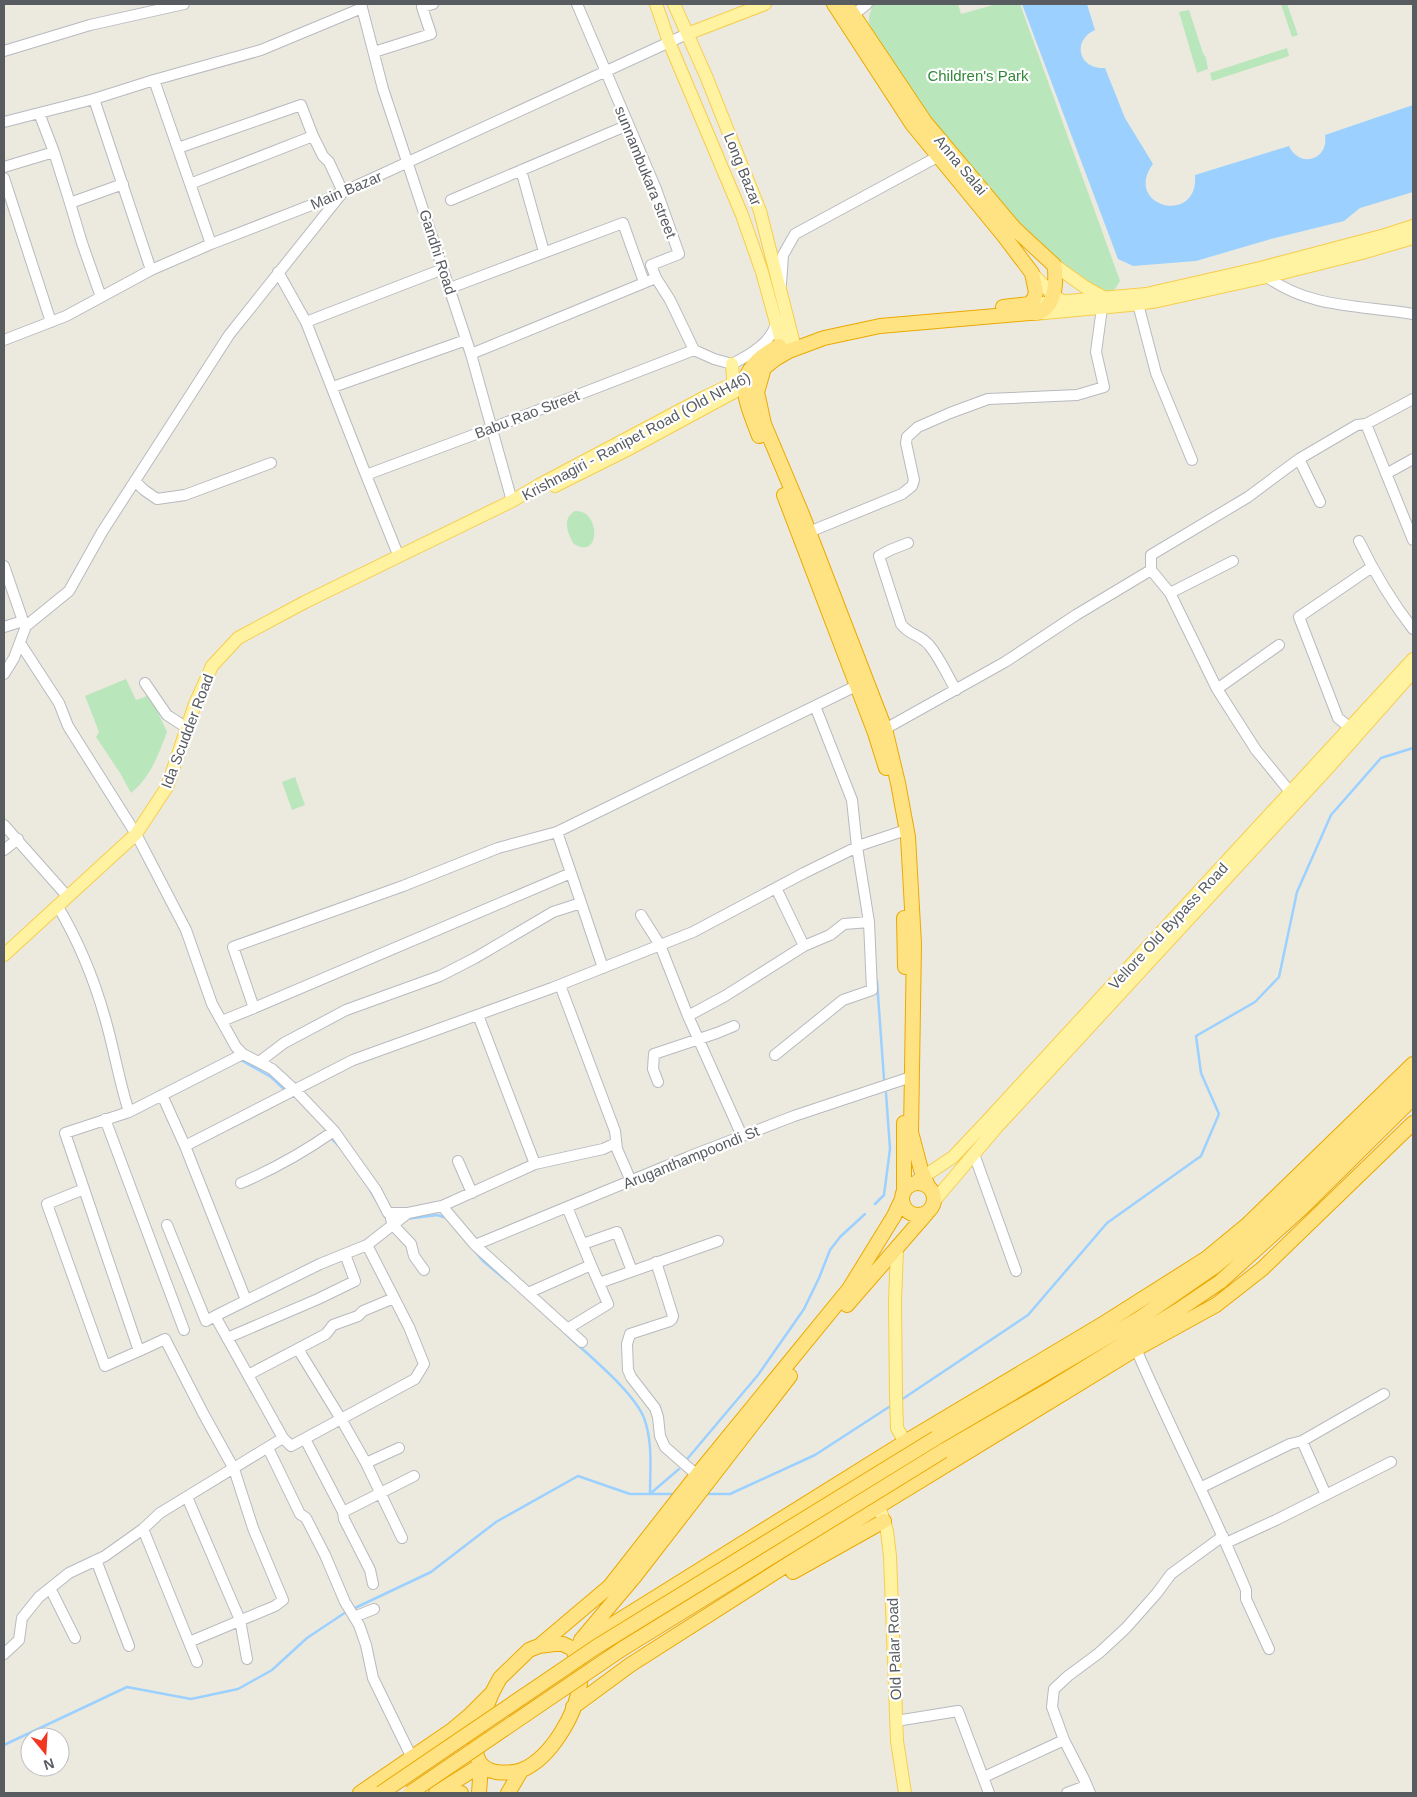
<svg xmlns="http://www.w3.org/2000/svg" width="1417" height="1797" font-family="Arial,sans-serif">
  <style>
    .green { fill: #bae6bb }
    .water { fill: #9cd1ff }
    .lines { fill: none; stroke-linecap: round; stroke-linejoin: round }
    .stream { stroke: #9cd1ff; stroke-width: 2.5 }
    .minor-casing { stroke: #b7babf; stroke-width: 12 }
    .major-casing { stroke: #f7cd4d; stroke-width: 14 }
    .highway-casing { stroke: #eba900; stroke-width: 16 }
    .minor { stroke: #fff; stroke-width: 10 }
    .major { stroke: #fff3a1; stroke-width: 12 }
    .highway { stroke: #ffe383; stroke-width: 14 }
    .highway-bridge-casing { stroke: #eba900; stroke-width: 16; stroke-linecap: butt }
    .highway-bridge { stroke: #ffe383; stroke-width: 14 }
    .labels { text-anchor: middle; dominant-baseline: central; stroke-width: 4.5; stroke-linejoin: round; paint-order: stroke }
    .park-label { font-size: 15px; fill: #318738; stroke: #fff }
    .street-label { font-size: 15px; fill: #585c61; stroke: #fff }
  </style>
  <rect width="100%" height="100%" fill="#eceadf"/>
  <!-- green -->
  <path class="green" d="M873,4H958L961,14L997,4H1020L1120,281C1116,289 1110,296 1100,292C1091,288 1069,268 1061,261C994,204 938,132 891,57C884,46 873,36 869,22C868,17 872,9 873,4Z
    M1281,4H1287L1298,35L1292,37Z
    M1189,10L1203,53L1206,58L1208,69L1197,73L1179,12Z
    M1287,48L1289,56L1212,81L1210,73Z
    M575,511C601,509 601,561 574,544C567,533 562,518 575,511Z
    M126,679L136,700L150,695L167,732C159,754 150,778 131,793L120,773L96,737L99,732L85,696Z
    M295,777L305,805L292,810L282,782Z"/>
  <!-- water -->
  <path class="water" d="M1022,4H1087L1095,30C1071,41 1079,70 1105,68L1125,118L1153,164C1122,206 1199,227 1195,175L1289,146C1300,169 1329,160 1325,135L1413,105V192L1360,208L1344,221L1271,239L1196,261L1133,266L1118,259Z"/>
  <g class="lines">
    <!-- stream -->
    <path class="stream" d="M877,981L884,1079
      M239,1059L271,1077L285,1090
      M333,1140L340,1147
      M370,1190L376,1200
      M875,1204L884,1195L890,1149L886,1093
      M406,1219L437,1215L447,1218
      M473,1249L483,1261L507,1281
      M563,1331C585,1353 633,1390 644,1418C653,1442 650,1469 650,1494
      M901,1400L1028,1315L1107,1223L1201,1156L1219,1114L1201,1073L1196,1036L1255,1002L1279,977L1297,892L1331,815L1381,758L1413,748
      M688,1458L758,1375L804,1309L819,1278L830,1250L840,1237L865,1214
      M651,1493L679,1469
      M706,1494H730L815,1455L892,1405
      M355,1608L431,1572L496,1522L578,1476L630,1494H675
      M4,1745L127,1687L191,1699L238,1689L272,1670L307,1638L346,1612"/>
    <!-- minor casing -->
    <g class="minor-casing">
      <path id="minor" d="M361,4L383,89L471,354L512,501
        M853,15L867,4
        M4,51L90,25L184,4
        M374,52L431,34L422,7L433,4
        M94,99L154,80
        M39,113L54,152
        M4,122L94,99L151,270
        M178,148L301,105L313,136
        M4,167L54,152L70,203
        M521,170L544,252
        M4,178L51,322
        M451,200L628,125
        M211,244L154,80L261,50L362,8
        M278,272L306,322L366,475
        M1267,277C1311,309 1362,305 1413,314
        M781,284L783,255L795,234L939,156
        M450,288L623,223L644,282
        M101,297L82,243L70,203L123,184
        M1138,304L1156,373L1192,460
        M306,322L443,269
        M4,340L66,316L151,270L211,244L332,197L687,34
        M694,350L714,359L732,364C750,355 773,342 777,320
        M471,354L656,278L651,265L679,254L656,189L577,4
        M333,387L466,340
        M1366,424L1413,540
        M1299,459L1320,502
        M1386,474L1413,459
        M135,481L144,490L157,499L185,495L271,463
        M809,532L902,494L912,486L914,480L906,443L907,437L918,427L950,413L988,399L1077,395L1104,387L1096,352L1102,308
        M1359,541C1374,572 1392,602 1413,629
        M908,543L890,550L879,556L901,624C910,636 918,633 929,645C940,658 947,675 956,690
        M399,557L366,475L492,428L694,350L670,300L656,278
        M4,566L23,621L26,626
        M1170,593L1233,561
        M4,627L23,621
        M20,643L59,703L68,726L136,834L186,930L212,1004L236,1047L243,1054L272,1069L297,1092L334,1131L376,1190L388,1213H408L442,1206L475,1245L582,1342
        M4,674L14,658L26,626L69,591L102,532L229,335L343,192L329,162L323,156L313,136L190,184
        M145,683L167,715L187,728
        M1217,689L1279,645
        M1348,726L1338,718L1299,617L1372,567
        M885,729L1005,662L1076,615L1151,570
        M1291,793L1256,750L1217,689L1170,593L1151,570V555L1248,497L1299,459L1357,425L1366,424L1413,399
        M4,825L67,896
        M4,850L18,839
        M571,873L603,968
        M776,888L804,946L830,935L844,924L869,922
        M57,905C78,940 94,979 105,1018C114,1049 119,1081 129,1112L65,1133L84,1189L47,1204L105,1366L139,1351L84,1189
        M641,915L660,945L688,1016L742,1136
        M560,985L615,1131L617,1149L631,1181
        M254,1008L571,873L557,832
        M688,1016L725,996L804,946
        M222,1021L254,1008L233,947L403,886L498,848L557,832L856,686
        M775,1055L843,1000L872,990L869,922L857,847L852,800L815,706
        M259,1062L284,1043L346,1010L440,976L475,958L553,912L581,903
        M658,1082L653,1069L654,1054L717,1033L734,1026
        M162,1095L185,1146L246,1300
        M129,1112L243,1054
        M105,1119L184,1330
        M185,1146L353,1060L552,988L693,932L804,873L861,845L906,830
        M974,1154L1016,1271
        M458,1161L472,1193
        M535,1164L603,1149L616,1143
        M241,1183C274,1169 304,1152 334,1131
        M442,1206L535,1164L478,1015
        M391,1219L393,1225L411,1244L414,1256L424,1270
        M167,1225L206,1321L215,1316
        M583,1244L617,1232L632,1271
        M475,1245L688,1157L794,1116L911,1077
        M656,1262L673,1316L672,1319L670,1321L630,1334L627,1344L628,1370L631,1377L655,1408L658,1417L660,1436L665,1447L697,1475
        M599,1283L718,1241
        M528,1293L591,1265L567,1207
        M567,1329L608,1304L591,1265
        M227,1338L318,1299L355,1281L345,1254
        M298,1349L341,1419L366,1463L402,1538
        M1136,1349C1171,1430 1212,1508 1246,1590V1599L1269,1649
        M139,1351L165,1339L203,1413L234,1469L253,1528L283,1600L275,1606L189,1642
        M248,1375L326,1334L333,1325L358,1316L363,1311L394,1298
        M283,1438L215,1316L320,1264L367,1245L408,1213
        M305,1439L343,1512L344,1519L370,1570L373,1584
        M1302,1441L1326,1495
        M268,1448L300,1514L306,1518L325,1555L345,1602L359,1625L366,1645L373,1678L412,1758
        M366,1463L399,1448
        M1200,1488L1290,1444L1302,1441L1384,1394
        M187,1497L240,1620L247,1659
        M343,1512L414,1476
        M143,1529L197,1662
        M1226,1543L1276,1520L1391,1462
        M96,1560L129,1646
        M50,1588L75,1638
        M354,1617L374,1609
        M4,1654L19,1640L22,1618L39,1597L69,1573L105,1556L143,1529L160,1513L283,1438L291,1446L415,1379L424,1364L409,1327L367,1245
        M896,1721L958,1711L989,1793
        M984,1777L1064,1740
        M1067,1793L1086,1786
        M1090,1793L1084,1779L1064,1740L1052,1707L1054,1689L1068,1676L1099,1653L1126,1628L1157,1593L1171,1574L1223,1536"/>
    </g>
    <!-- major casing -->
    <g class="major-casing">
      <path id="major" d="M656,4L669,42L742,215L762,272L782,344
        M674,4L706,76L760,211L793,340
        M687,34L765,4
        M1054,265L1085,287L1105,298
        M1032,273L1053,295L1061,300
        M1022,305L1146,294L1260,268L1385,235L1413,226
        M1034,314L1130,305L1158,301L1262,278L1362,253L1413,238
        M732,364L734,389
        M555,486L625,451L736,391
        M4,955L136,834L167,787L195,704L212,666L238,638L305,602L512,501L539,485L707,396L753,374
        M914,1183L953,1157L987,1121L1413,659
        M934,1201L996,1128L1328,768L1413,672
        M897,1248L895,1302L896,1396L897,1428L905,1442
        M879,1506L887,1531L890,1556L897,1741L905,1793"/>
    </g>
    <!-- highway casing -->
    <g class="highway-casing">
      <path id="highway" d="M834,4L912,124L1004,236L1032,273L1036,292L1034,299L1029,304L1003,307
        M846,4L925,122L1015,229L1054,265L1055,269C1056,284 1055,305 1040,312L880,326L824,338L789,351L775,359L764,368L757,392L764,424L802,514L885,729L898,783L908,837L914,944L911,1132L921,1170L928,1186
        M759,436C743,394 731,371 779,346
        M784,495L875,733L886,768
        M904,918L905,967
        M904,1123V1191
        M902 1199a16 16 0 1 1 32 0a16 16 0 1 1-32 0Z
        M847,1305L927,1213
        M936,1438L1140,1318L1214,1267L1246,1241L1302,1189L1413,1080
        M943,1451L1052,1388L1177,1311L1220,1282L1303,1207L1413,1098
        M793,1572L884,1521
        M581,1640L635,1576L790,1376
        M539,1646L610,1586L693,1480L849,1289L894,1216L902,1199
        M573,1649L905,1442L1106,1322L1207,1258L1247,1225L1413,1064
        M573,1707L630,1665L879,1506L1136,1349L1216,1305L1262,1269L1413,1123
        M438,1792L461,1793
        M360,1793L452,1730L471,1714L492,1693L500,1678L529,1650L539,1646L554,1644H563L573,1649C577,1660 581,1671 580,1683C577,1713 551,1758 522,1770C515,1773 503,1773 496,1772C486,1770 479,1765 477,1756C471,1736 485,1711 492,1693
        M436,1793L481,1765
        M479,1793L481,1765
        M508,1793L521,1771"/>
    </g>
    <!-- minor -->
    <use href="#minor" class="minor"/>
    <!-- major -->
    <use href="#major" class="major"/>
    <!-- highway -->
    <use href="#highway" class="highway"/>
    <!-- highway-bridge casing -->
    <g class="highway-bridge-casing">
      <path id="highway-bridge" d="M381,1793L596,1647L936,1438
        M410,1793L622,1649L943,1451"/>
    </g>
    <!-- highway-bridge -->
    <use href="#highway-bridge" class="highway-bridge"/>
  </g>
  <g class="labels">
    <!-- park labels -->
    <g class="park-label">
      <text x="978" y="75">Children's Park</text>
    </g>
    <!-- street labels -->
    <g class="street-label">
      <text transform="translate(961 165) rotate(50)">Anna Salai</text>
      <text transform="translate(743 169) rotate(68)">Long Bazar</text>
      <text transform="translate(646 172) rotate(68)">sunnambukara street</text>
      <text transform="translate(346 190) rotate(-23)">Main Bazar</text>
      <text transform="translate(438 252) rotate(72)">Gandhi Road</text>
      <text transform="translate(527 414) rotate(-21)">Babu Rao Street</text>
      <text transform="translate(636 436) rotate(-28)">Krishnagiri - Ranipet Road (Old NH46)</text>
      <text transform="translate(187 731) rotate(-69)">Ida Scudder Road</text>
      <text transform="translate(1168 926) rotate(-47)">Vellore Old Bypass Road</text>
      <text transform="translate(691 1157) rotate(-22)">Aruganthampoondi St</text>
      <text transform="translate(894 1649) rotate(-92)">Old Palar Road</text>
    </g>
  </g>
  <!-- border -->
  <rect width="1417" height="1797" fill="none" stroke="#585c61" stroke-width="10"/>
  <!-- north arrow -->
  <g transform="translate(45 1752) rotate(162)"><circle r="24" fill="#ffffff" stroke="#bcbec0"/>
  <path d="M0-4L9 19L0 12L-9 19Z" fill="#f13721"/>
  <text y="-8" font-size="14" font-weight="bold" text-anchor="middle" fill="#585c61">N</text>
  </g>
</svg>
